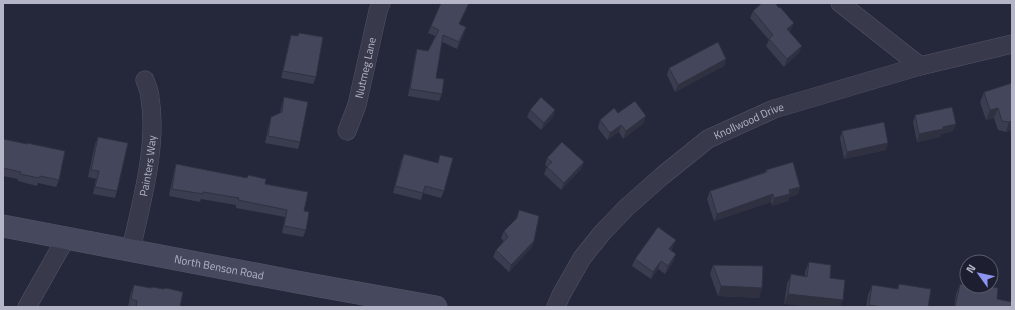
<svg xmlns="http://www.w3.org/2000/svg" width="1015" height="310" font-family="'Titillium Web',sans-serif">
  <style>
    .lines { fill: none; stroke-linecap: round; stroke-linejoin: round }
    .minor-casing { stroke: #535566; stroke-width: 19 }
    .secondary-casing { stroke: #535566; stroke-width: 23 }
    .minor { stroke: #383a4b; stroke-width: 18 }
    .secondary { stroke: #46485e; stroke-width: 22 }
    .wall { fill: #3a3c4f }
    .shaded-wall { fill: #303140 }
    .building { fill: #44465c; stroke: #303140 }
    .labels { text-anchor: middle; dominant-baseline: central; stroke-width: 3; stroke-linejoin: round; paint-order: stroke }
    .street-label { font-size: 11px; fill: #b4b5c7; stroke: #1d1f30 }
  </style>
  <rect width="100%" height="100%" fill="#25273b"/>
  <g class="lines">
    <!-- minor casing -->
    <g class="minor-casing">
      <g id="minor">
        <path d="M840,3L920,66"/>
        <path id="s1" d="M347,131L357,105L378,11L381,3"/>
        <path id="s2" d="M131,250C141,203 158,146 150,98C150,92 147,86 145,80"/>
        <path d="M27,307L66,238"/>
        <path id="s3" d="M556,307L561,295L582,258L602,233L626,208L662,176L708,139L774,109L920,66L1012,44"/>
      </g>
    </g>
    <!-- secondary casing -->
    <g class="secondary-casing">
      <g id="secondary">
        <path id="s4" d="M3,226L297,282L436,307"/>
      </g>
    </g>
    <!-- minor -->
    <use href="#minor" class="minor"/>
    <!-- secondary -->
    <use href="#secondary" class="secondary"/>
  </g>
  <!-- wall -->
  <path class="wall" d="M441,3H469L459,24L466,27L457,49L442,42L436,78L442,94L439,101L408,96L415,56L417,49L428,51L435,36L428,33L431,26Z
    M753,11L791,30L789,32L799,53L784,67L766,46L769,40L750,18Z
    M299,33L316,77L313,84L281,78L289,42L291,35L298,36Z
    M726,59L724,66L675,92L667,75L669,68Z
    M1012,83V127L1011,130L1006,132L998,130L994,118L986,120L980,102L984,92Z
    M284,97L300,142L298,149L265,143L269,124L271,117L280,113L282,104Z
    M530,110H555L553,117L541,130L527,117Z
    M618,113L644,123L623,139L619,132L607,140L598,128L600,120Z
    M915,115L953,131L941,134L940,137L917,142L913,122Z
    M842,131L886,150L844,159L840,138Z
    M98,137L117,191L115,198L93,194L96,179L88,177L95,144Z
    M3,139L59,180L56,187L38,183L37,186L18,181V179L3,176Z
    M404,154L437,163L440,155L444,191L441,198L423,193L421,200L393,193L401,161Z
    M547,158L584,162L581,169L561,190L544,174L547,167L545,165Z
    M176,164L247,178L248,175L265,184L304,211L306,230L303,237L282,233L285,217L236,208V205L201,199L200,202L169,196L174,171Z
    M766,170L800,187L798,194L789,197L788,201L772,206L771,202L714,221L707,199L710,191L765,172Z
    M519,210L534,241L531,248L509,272L493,257L496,250L504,242L501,238L504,231L516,219Z
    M673,247L671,251L676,254L673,262L665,274L658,269L651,279L632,266L635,259Z
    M809,262L830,278L784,304L787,284L791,274L805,276V272Z
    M713,265L762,288L759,298L718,296L710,274Z
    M899,284L928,307H866L868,295L872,285L897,289Z
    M960,284L985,288L986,286L997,299L1012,307H954L956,294Z
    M134,285L180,307H128L131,292Z"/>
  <!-- shaded-wall -->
  <path class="shaded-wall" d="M469,3V4L456,31L459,24Z
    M794,23L791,30L784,36L787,29Z
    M466,27L464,35L457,49L459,42Z
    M802,46L799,53L784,67L787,59Z
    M726,59L724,66L675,92L678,85Z
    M998,108L994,118L986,120L990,110Z
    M555,110L553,117L541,130L544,123Z
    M646,116L644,123L623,139L626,131Z
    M1012,121V127L1011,130L1006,132L1009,122Z
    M956,124L953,131L941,134L940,137L917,142L919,134L943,127Z
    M621,125L619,132L607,140L610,133Z
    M888,143L886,150L844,159L847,152Z
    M584,162L581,169L561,190L564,183Z
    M800,187L798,194L789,197L788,201L772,206L774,198L789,190Z
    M773,194L771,202L714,221L717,214Z
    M676,240L673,247L666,257L669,249Z
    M534,241L531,248L509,272L511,265Z
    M676,254L673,262L665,274L668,266Z
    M661,261L658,269L651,279L653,272Z
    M721,286L762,288L759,298L718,296Z
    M788,294L843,300L840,307H812L784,304Z
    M869,305L883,307H868Z"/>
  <!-- building -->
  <path class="building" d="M441,3H469L459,24L466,27L459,42L443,35L436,78L444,79L442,94L410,89L417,49L428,51L439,30L431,26Z
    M762,3H775L779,8L780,7L794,23L787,29L802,46L787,59L769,39L773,35L753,11Z
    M299,33L323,37L316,77L283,71L291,35L298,36Z
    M718,42L726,59L678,85L669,68Z
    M1012,83V121L1009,122L1002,121L998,108L990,110L984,92Z
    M284,97L308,102L300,142L268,136L271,117L282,112Z
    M541,97L555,110L544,123L530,110Z
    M635,101L646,116L626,131L621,125L610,133L600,120L614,108L618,113Z
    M952,107L956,124L943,127V129L919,134L915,115Z
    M884,122L888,143L847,152L842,131Z
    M98,137L128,143L117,191L95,187L99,171L91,170Z
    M3,139L27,144V143L65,151L59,180L40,176L39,178L20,174L21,172L3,168Z
    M562,142L584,162L564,183L547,167L552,162L547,158Z
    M404,154L438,163L440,155L453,158L444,191L425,186L423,193L395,186Z
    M793,162L800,187L789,190L790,194L774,198L773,194L717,214L710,191L767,172L766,170Z
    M176,164L247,178L248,175L266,179L265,184L308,192L304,211L309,212L306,230L284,226L287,210L238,200L239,198L203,192V194L172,189Z
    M519,210L539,216L534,241L511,265L496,250L508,237L504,231L517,218Z
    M658,227L676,240L669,249L676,254L668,266L661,261L653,272L635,259Z
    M809,262L831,265L830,278L845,280L843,300L788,294L791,274L807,277Z
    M713,265L763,266L762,288L721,286Z
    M899,284L931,289L928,307H883L869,305L872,285L898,289Z
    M960,284L967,285V286H973L985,288L986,286L998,288L997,299L1012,302V307H955Z
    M134,285L151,288L153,287L163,289L166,288L183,292L180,307H136L137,301L131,299Z"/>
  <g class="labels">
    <!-- street labels -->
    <g class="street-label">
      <text stroke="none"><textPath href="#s1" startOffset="66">Nutmeg Lane</textPath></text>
      <text stroke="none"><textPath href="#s3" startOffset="274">Knollwood Drive</textPath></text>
      <text stroke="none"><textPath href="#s2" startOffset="86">Painters Way</textPath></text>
      <text stroke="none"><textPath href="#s4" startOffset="220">North Benson Road</textPath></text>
    </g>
  </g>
  <!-- border -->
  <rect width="1015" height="310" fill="none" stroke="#b4b5c7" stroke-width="8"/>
  <!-- north arrow -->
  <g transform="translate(979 274) rotate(303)"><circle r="19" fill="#1d1f30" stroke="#595b6c"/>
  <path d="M0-3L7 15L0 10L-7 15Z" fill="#8e95f1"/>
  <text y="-6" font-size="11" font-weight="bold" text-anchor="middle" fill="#b4b5c7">N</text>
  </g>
</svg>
